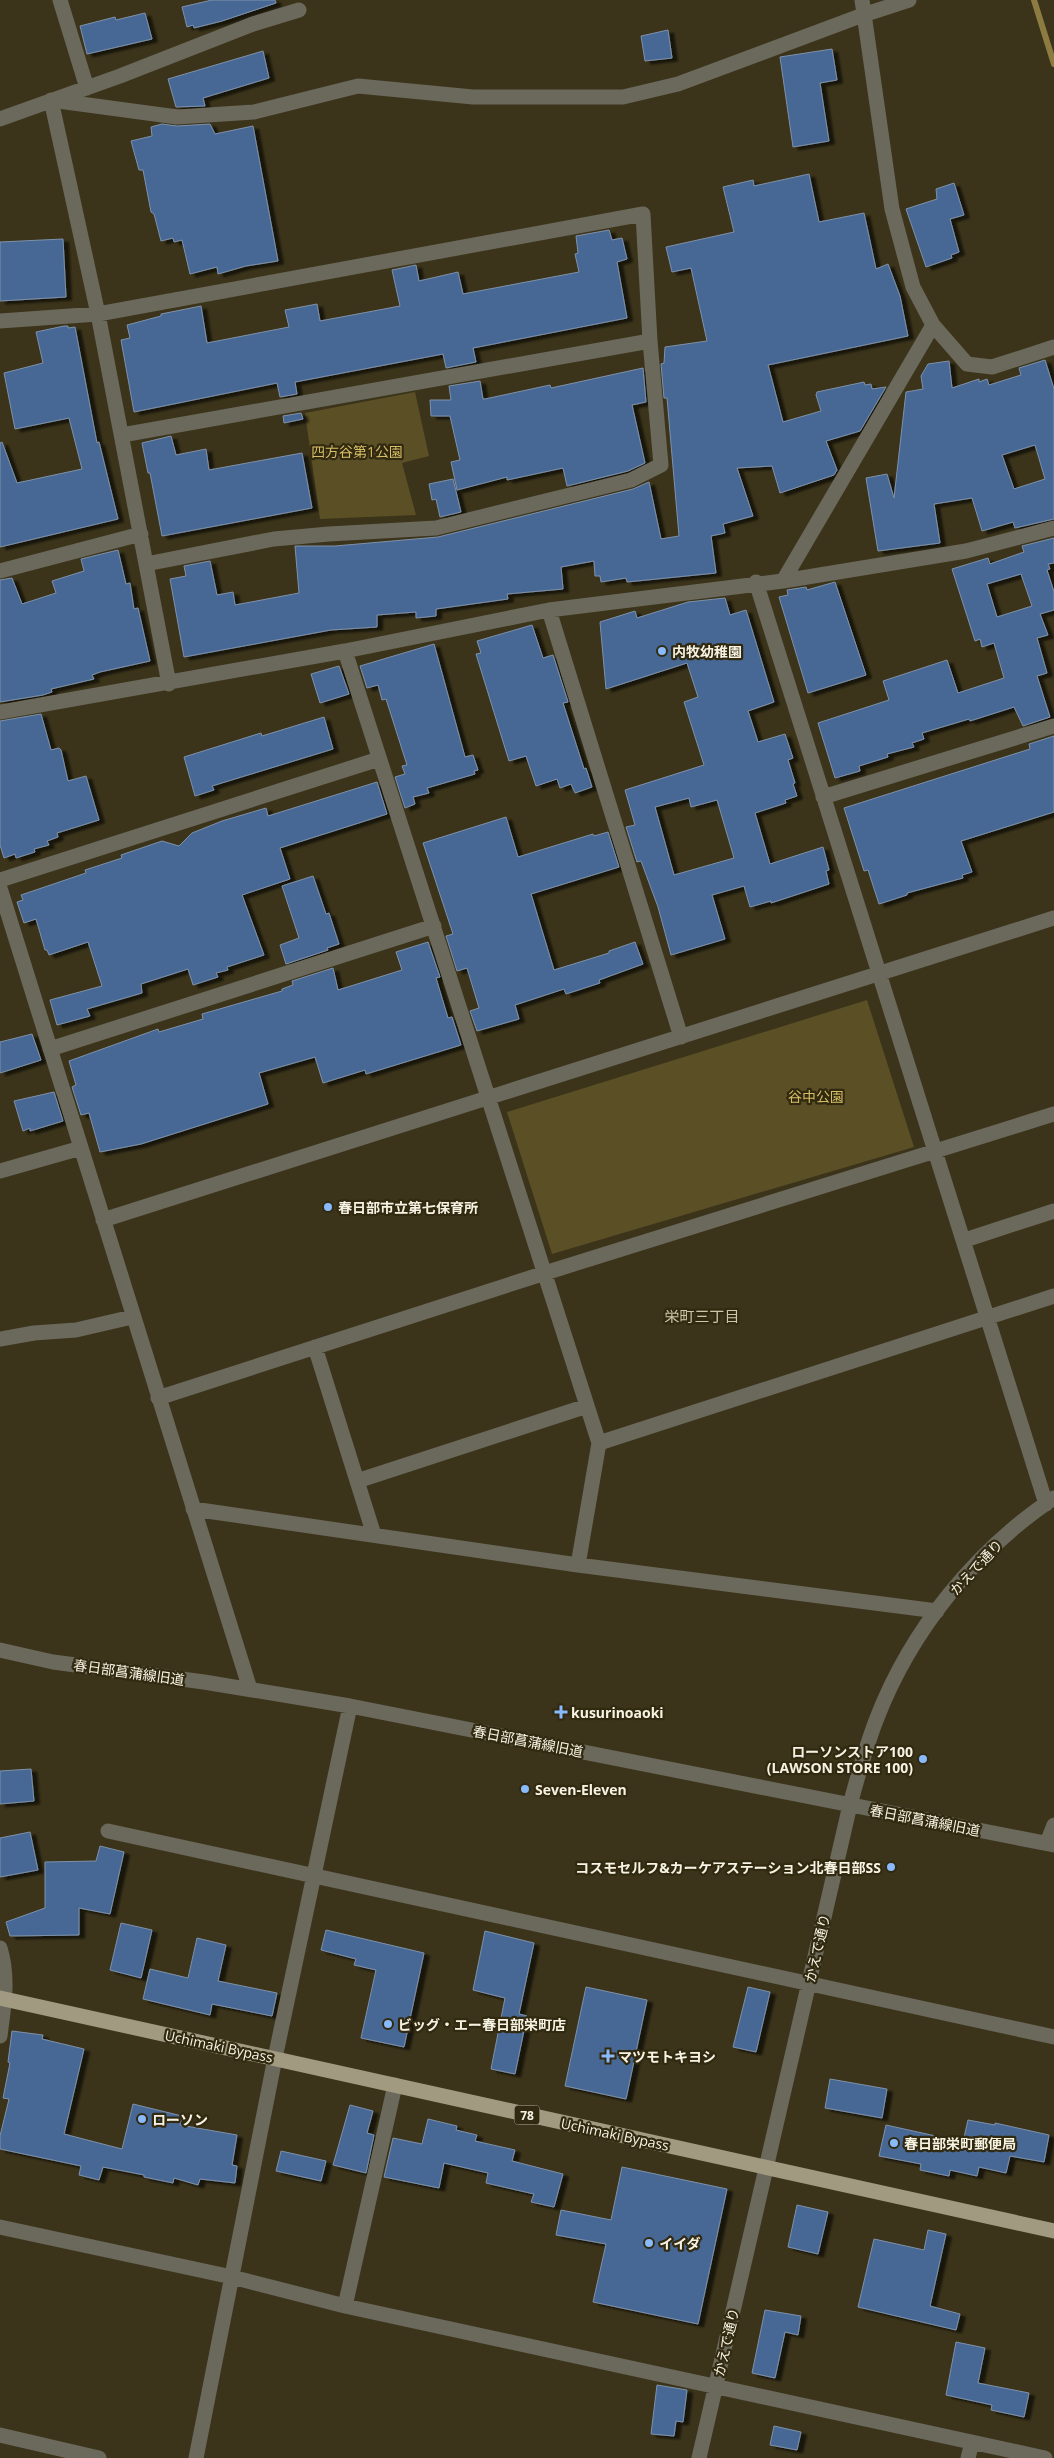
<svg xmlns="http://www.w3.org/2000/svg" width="1054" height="2458" font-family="'Open Sans','Noto Sans JP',sans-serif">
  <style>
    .green { fill: #5b4f26 }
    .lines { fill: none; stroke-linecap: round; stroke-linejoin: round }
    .stream { stroke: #8d7c42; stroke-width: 6 }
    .building { fill: #466894; stroke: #7f91aa; fill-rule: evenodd; filter: url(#shadow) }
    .minor { stroke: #6b685c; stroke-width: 15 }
    .major { stroke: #a19a81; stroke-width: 15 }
    .poi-dot { fill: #88bafc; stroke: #312910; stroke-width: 2 }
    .labels { text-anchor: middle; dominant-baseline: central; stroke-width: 4.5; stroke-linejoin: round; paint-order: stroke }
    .shield { fill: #312910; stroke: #bcb6a4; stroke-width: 1 }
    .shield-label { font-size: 12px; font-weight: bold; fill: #f7f3e3 }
    .park-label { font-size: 14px; fill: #d6bd67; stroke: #312910 }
    .poi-label { font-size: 14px; font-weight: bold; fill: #f7f3e3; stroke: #312910; text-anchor: start }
    .street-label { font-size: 14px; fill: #f7f3e3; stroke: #312910 }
    .neighbourhood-label { font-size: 15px; fill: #cec6a8; stroke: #312910 }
  </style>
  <defs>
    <filter id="shadow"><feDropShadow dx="5.5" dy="3" stdDeviation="1" flood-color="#0009"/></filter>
  </defs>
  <rect width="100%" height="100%" fill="#3b341a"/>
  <!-- green -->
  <path class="green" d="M415,392L429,456L402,463L416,515L320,519L305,413Z
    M867,1000L914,1147L552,1254L507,1112Z"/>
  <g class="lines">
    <!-- stream -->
    <path class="stream" d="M1034,0L1054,64"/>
  </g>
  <!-- building -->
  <path class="building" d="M212,0H275L276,3L222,21L194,28L193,25L187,27L182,7Z
    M145,13L152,39L87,54L80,26L115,17L116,20Z
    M668,30L672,58L645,61L641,36Z
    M832,49L837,80L820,83L829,141L793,147L780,57Z
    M263,51L269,78L203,98L205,106L176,107L168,79Z
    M162,124L177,126L210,124L215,134L253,126L278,261L246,266L218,274L217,267L190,274L182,240L174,242L173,238L161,241L154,214L151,212L143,170H139L131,141L152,136L151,127Z
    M809,174L819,222L864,213L876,269L888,264L900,296L908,336L768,365L783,422L821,411L816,395L817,392L864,382L865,385L871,384L872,389L886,387L860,431L826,441L837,470L834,475L780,493L772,466L737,468L753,516L723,524L725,533L711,536L716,573L627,582L626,578L601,582L600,576H595L594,561L561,567L563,589L507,594L508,599L436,609V616L416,618V612L377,615V627L331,630L184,657L170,579L186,576L184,566L210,561L217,595L233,592L235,605L299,593L295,546H335L438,537L633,489L649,482L661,539L679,536L667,398H664L661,364L664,363L665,347L707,341L691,268L672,272L666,247L734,232L723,187L753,180L754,186Z
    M954,183L964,215L950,219L959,252L951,255L952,258L926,267L906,209L937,199L936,189Z
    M609,230L612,240L622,238L627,259L617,262L627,318L473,348L476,362L446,368L443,354L295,382L297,394L280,397L277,383L134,412L121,340L130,338L127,325L161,316V314L201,306L207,343L289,327L285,310L317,304L320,321L400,306L392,270L416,265L419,281L458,272L463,294L579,272L575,254L578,253L576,236Z
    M63,239L66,297L0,301V242Z
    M64,326H68V328L75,327L97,443L99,442L118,519L0,547V443L2,442L17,483L82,469L69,418L15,429L4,373L43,363L36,332Z
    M1045,360L1054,389V519L1015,528L1013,522L982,531L972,498L934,504L940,543L878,551L866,478L887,474L894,498L906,392L923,389L921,376L928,364L949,361L952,388L979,379V382L987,379L989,385L1021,375L1019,368ZM1035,445L1045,479L1014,489L1002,455Z
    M643,368L646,402L632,405L645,463L628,471L567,486L563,468L507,480V477L457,490L451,462L460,460L450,416H431L430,400H451L449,386L480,381L483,399H485L550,385L551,388Z
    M301,413L303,419L284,423L283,416Z
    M171,436L176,455L206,449L209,470L302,453L312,508L162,536L150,473H148L142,443Z
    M453,479L461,512L440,517L436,499L432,500L429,484Z
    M1054,538V563L1048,564L1050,569L1047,570L1054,592V610L1040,614L1048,635L1037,638L1047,673L1037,676L1050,717L1023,726L1014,707L970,721L969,719L922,733L924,739L912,743L914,747L887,754L888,757L859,766L860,771L835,778L818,723L889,700L883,681L947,660L958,693L1004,678L994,643L982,647L980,639L975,641L952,569L988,558L990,564L1024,552L1022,546ZM1021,574L1032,606L997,617L987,584Z
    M118,550L126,584L130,583L134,609L138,608L150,661L100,672L92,675L94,679L51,689L52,692L43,695L0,702V580L12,578L22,604L56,593L52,581L84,571L81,559Z
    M835,582L866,675L808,693L779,597L788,595L787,590L806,587L807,590Z
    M725,598L730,615L746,610L774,702L748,711L758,742L785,734L793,758L788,760L795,783L793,784L797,796L785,800L786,803L755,813L770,864L823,847L829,870L826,871L829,884L771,903V901L750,907L744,886L712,895L725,939L671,955L658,907L641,861L637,862L626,827L635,825L625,790L704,765L684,702L698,697L687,663L606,689L600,622L635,611L637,618L688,602ZM689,798L691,807L717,800L734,858L674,875L655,807Z
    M532,625L543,658L553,655L568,702L563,703L584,769L586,768L592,787L575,793L571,784L560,788L557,779L536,786L526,756L509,761L476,654L481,653L477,641Z
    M434,644L465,757L473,755L478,770L474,771L475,774L427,788L429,793L413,797L415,804L405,808L395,777L405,774L402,766L407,765L386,699L382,700L378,685L367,688L360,666Z
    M339,666L349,694L320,703L311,674Z
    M41,714L51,750L59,748L61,750L68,781L86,776L99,820L57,833L58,837L47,841L49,845L34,849L35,852L16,858L15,854L4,858L0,845V721Z
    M324,717L333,749L212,786L214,790L195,796L184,757L261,733L262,736Z
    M1054,736V812L961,841L972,872L962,875L963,878L907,893V895L879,904L868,870L864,871L844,808L1030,749L1029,744Z
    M377,782L387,814L280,848L290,879L242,895L264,955L227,967L228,970L216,973L218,977L193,985L188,969L141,984L142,993L87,1009L90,1016L57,1025L50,1000L102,986L88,942L49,955L47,950H45L36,919L24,923L17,902L23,900L21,895L86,873L85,870L122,858L121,855L162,841L179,846L192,833L222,821L266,808L268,816Z
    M506,817L518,857L593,834L594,836L608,832L619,867L531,894L554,970L609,953V951L635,942L643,964L599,980L600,983L566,994L564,989L515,1005L519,1019L477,1031L470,1011L479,1008L467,968L457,971L446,936L453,934L423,843Z
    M313,876L326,914L329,913L339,944L327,948L328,950L286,964L280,945L299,938L282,886Z
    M428,942L440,977L436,978L448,1018L452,1017L461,1045L366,1074L365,1070L323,1083L315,1057L259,1073L268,1104L141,1144L100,1152L89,1113L81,1115L72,1087L76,1085L69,1061L158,1029L159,1032L203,1019L202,1014L282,991V989L293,985L292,981L333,968L338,990L402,970L396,952Z
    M32,1034L41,1060L0,1073V1042Z
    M54,1092L63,1121L30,1131V1128L23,1131L14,1101Z
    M31,1769L34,1801L0,1804V1771Z
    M30,1832L38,1870L0,1877V1838Z
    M100,1846L124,1852L110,1914L79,1908V1935L10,1936L6,1922L45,1908V1862L96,1861Z
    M121,1923L152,1930L141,1978L110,1970Z
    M326,1930L424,1953L404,2047L361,2038L376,1970L354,1965L356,1959L321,1950Z
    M485,1931L534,1943L519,2014L527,2016L515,2074L491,2069L505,1998L473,1990Z
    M197,1938L226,1945L218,1981L277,1993L272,2016L212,2004L210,2015L143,1999L150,1969L188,1978Z
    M586,1987L647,2000L626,2099L565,2086Z
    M748,1987L770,1992L756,2052L733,2047Z
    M12,2031L43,2035L42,2039L84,2049L64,2134L122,2149L133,2104L182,2116L180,2125L237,2135L232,2165L237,2166L235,2183L200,2179L198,2185L174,2178L173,2183L144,2177V2175L103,2167L99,2180L79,2175L81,2166L0,2149V2136L9,2099L3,2098L10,2063L8,2062Z
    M830,2079L887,2089L882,2118L825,2108Z
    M350,2105L373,2111L367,2133L374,2135L366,2173L333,2165Z
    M428,2119L457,2126L456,2130L477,2135L475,2141L515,2150L512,2161L563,2174L554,2207L531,2202L534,2194L486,2183L488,2173L444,2163L439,2188L384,2177L393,2138L422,2144Z
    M968,2120L995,2125V2123L1049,2135L1044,2162L1010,2156L1006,2173L979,2167L977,2176L950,2170L949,2176L920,2170L921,2164L879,2156L886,2125L963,2142Z
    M281,2151L326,2161L321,2181L276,2171Z
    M622,2167L727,2189L698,2324L593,2302L606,2244L556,2235L561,2210L611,2220Z
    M797,2205L828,2212L818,2254L788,2247Z
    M928,2230L946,2234L930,2306L960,2314L956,2330L858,2307L874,2239L924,2250Z
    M765,2310L801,2316L798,2335L785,2332L775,2378L752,2373Z
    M956,2342L985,2348L978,2383L1029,2393L1024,2417L991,2410L992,2405L946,2395Z
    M657,2385L687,2390L683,2422L676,2421L674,2436L651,2434Z
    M774,2426L801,2432L797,2450L770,2445Z"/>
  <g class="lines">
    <!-- minor -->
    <path class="minor" d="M60,0L87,88
      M862,0L892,209L913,287L933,325L967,364L992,367L1054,347
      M51,100L177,117L254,112L358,86L473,97H623L678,84L863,15L909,0
      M51,100L98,314L169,684
      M0,119L120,76L253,24L299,10
      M0,321L98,314L643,214L650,341L661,465L631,480L436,528L329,534L274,539L146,564
      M122,435L650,341
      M0,571L141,534
      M783,581L933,325
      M756,582L1046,1504
      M549,610L681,1037
      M345,651L599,1443L578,1565
      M0,712L345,651L549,610L783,581L966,551L1054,528
      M823,797L1054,726
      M0,880L379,759
      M0,888L250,1689
      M50,1049L434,926
      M0,1171L81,1148
      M103,1220L1054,918
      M965,1240L1054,1211
      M0,1339L34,1333L76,1330L132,1317
      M315,1347L374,1535
      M158,1398L545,1273L1054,1114
      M599,1443L1054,1296
      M357,1481L587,1406
      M193,1509L578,1565L937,1611
      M0,1650L53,1662L204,1682L350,1706L1054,1845
      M108,1831L1054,2037
      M1047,1843L1054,1825
      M0,1948C9,1977 4,2006 0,2036
      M0,2227L232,2277L345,2306L1045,2458
      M345,2306L395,2085
      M0,2435L99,2458
      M196,2458L275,2058L350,1706
      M699,2458L850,1805C858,1775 866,1746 877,1718C911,1630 976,1550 1054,1498
      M968,2458L972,2442"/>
    <!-- major -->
    <path class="major" d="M0,1998L1054,2231"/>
  </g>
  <!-- markers -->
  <g class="poi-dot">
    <circle cx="662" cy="651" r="5"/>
    <circle cx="328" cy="1207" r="5"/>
    <path d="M558.5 1704.5h5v5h5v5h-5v5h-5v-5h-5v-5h5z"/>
    <circle cx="923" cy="1759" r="5"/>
    <circle cx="525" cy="1789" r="5"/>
    <circle cx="891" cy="1867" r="5"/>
    <circle cx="388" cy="2024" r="5"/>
    <path d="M605.5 2048.5h5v5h5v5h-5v5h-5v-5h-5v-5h5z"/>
    <circle cx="142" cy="2119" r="5"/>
    <circle cx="894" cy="2143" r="5"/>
    <circle cx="649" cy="2243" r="5"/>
  </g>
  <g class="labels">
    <!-- shield labels -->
    <rect class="shield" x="514.5" y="2105.5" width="25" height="19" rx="4"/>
    <g class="shield-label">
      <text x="527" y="2115">78</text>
    </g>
    <!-- park labels -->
    <g class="park-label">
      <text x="357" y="451">四方谷第1公園</text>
      <text x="816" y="1096">谷中公園</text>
    </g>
    <!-- poi labels -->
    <g class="poi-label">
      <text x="672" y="651">内牧幼稚園</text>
      <text x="338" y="1207">春日部市立第七保育所</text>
      <text x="571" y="1712">kusurinoaoki</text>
      <text x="913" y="1751" text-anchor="end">ローソンストア100<tspan x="913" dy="16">(LAWSON STORE 100)</tspan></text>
      <text x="535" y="1789">Seven-Eleven</text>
      <text x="881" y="1867" text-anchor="end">コスモセルフ&amp;カーケアステーション北春日部SS</text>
      <text x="398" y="2024">ビッグ・エー春日部栄町店</text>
      <text x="618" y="2056">マツモトキヨシ</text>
      <text x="152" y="2119">ローソン</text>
      <text x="904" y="2143">春日部栄町郵便局</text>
      <text x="659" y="2243">イイダ</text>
    </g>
    <!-- street labels -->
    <g class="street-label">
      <text transform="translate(976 1567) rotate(-47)">かえで通り</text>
      <text transform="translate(129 1672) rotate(8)">春日部菖蒲線旧道</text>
      <text transform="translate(528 1741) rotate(11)">春日部菖蒲線旧道</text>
      <text transform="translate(925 1820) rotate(11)">春日部菖蒲線旧道</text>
      <text transform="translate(817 1948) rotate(-77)">かえで通り</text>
      <text transform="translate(219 2046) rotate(12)">Uchimaki Bypass</text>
      <text transform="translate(615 2134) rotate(12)">Uchimaki Bypass</text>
      <text transform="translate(726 2342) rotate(-77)">かえで通り</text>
    </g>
    <!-- neighbourhood labels -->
    <g class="neighbourhood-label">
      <text x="702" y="1316">栄町三丁目</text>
    </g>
  </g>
</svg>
